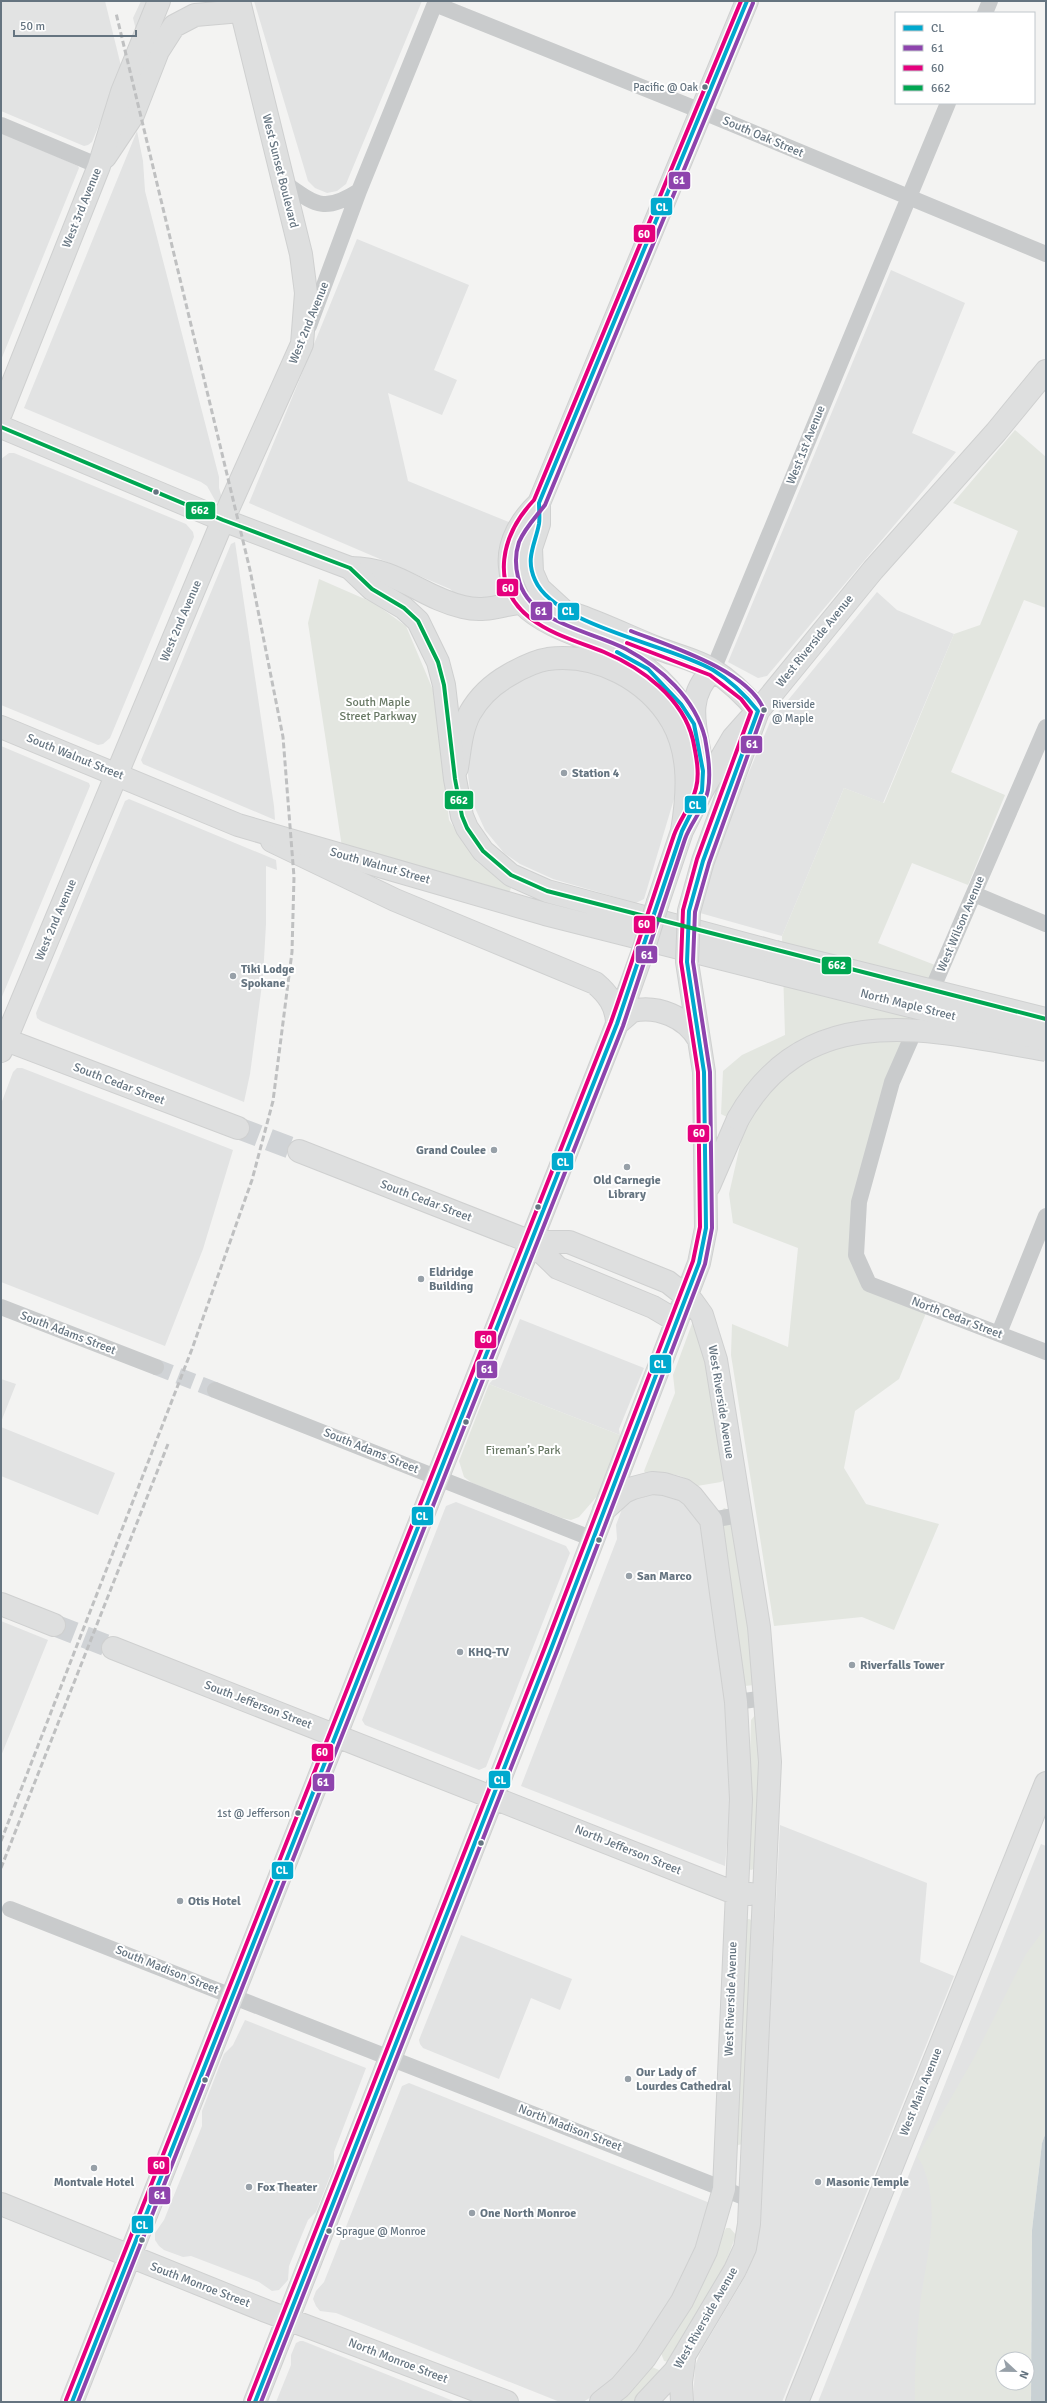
<svg xmlns="http://www.w3.org/2000/svg" width="1047" height="2403" font-family="Signika,sans-serif">
  <style>
    .built { fill: #e2e3e3 }
    .green { fill: #e3e6e0; fill-rule: evenodd }
    .water { fill: #c9d1d4 }
    .lines { fill: none; stroke-linecap: round; stroke-linejoin: round }
    .street-tunnel { stroke: #d0d3d6; stroke-width: 16; stroke-dasharray: 16 8; stroke-linecap: butt }
    .secondary-tunnel { stroke: #d0d3d6; stroke-width: 22; stroke-dasharray: 22 11; stroke-linecap: butt }
    .secondary-casing { stroke: #cfd0d0; stroke-width: 24 }
    .primary-casing { stroke: #cfd0d0; stroke-width: 24 }
    .street { stroke: #c9cbcc; stroke-width: 16 }
    .secondary { stroke: #dedfdf; stroke-width: 22 }
    .primary { stroke: #dedfdf; stroke-width: 22 }
    .rail { stroke: #bfc0c1; stroke-width: 3; stroke-dasharray: 6 3; stroke-linecap: butt }
    .secondary-bridge-casing { stroke: #cfd0d0; stroke-width: 24; stroke-linecap: butt }
    .primary-bridge-casing { stroke: #cfd0d0; stroke-width: 24; stroke-linecap: butt }
    .secondary-bridge { stroke: #dedfdf; stroke-width: 22 }
    .primary-bridge { stroke: #dedfdf; stroke-width: 22 }
    .bus-1-casing { stroke: #fff; stroke-width: 7 }
    .bus-2-casing { stroke: #fff; stroke-width: 7 }
    .bus-3-casing { stroke: #fff; stroke-width: 7 }
    .bus-4-casing { stroke: #fff; stroke-width: 7 }
    .bus-1 { stroke: #00a9ce; stroke-width: 4 }
    .bus-2 { stroke: #8e44ad; stroke-width: 4 }
    .bus-3 { stroke: #e5007d; stroke-width: 4 }
    .bus-4 { stroke: #00a651; stroke-width: 4 }
    .bus-dot { fill: #657480; stroke: #fff; stroke-width: 1.5 }
    .poi-dot { fill: #97a0a8; stroke: #fff; stroke-width: 1.5 }
    .labels { text-anchor: middle; dominant-baseline: central; stroke-width: 4; stroke-linejoin: round; paint-order: stroke }
    .bus-label { font-size: 11px; fill: #657480; stroke: #fff; text-anchor: end }
    .street-label { font-size: 12px; fill: #657480; stroke: #fff }
    .park-label { font-size: 12px; fill: #687864; stroke: #fff }
    .poi-label { font-size: 12px; font-weight: bold; fill: #657480; stroke: #fff; text-anchor: start }
    .line-badge { stroke: #fff; stroke-width: 1.5 }
    .badge-label { font-size: 11px; text-anchor: middle; font-weight: bold; fill: #fff }
  </style>
  <rect width="100%" height="100%" fill="#f3f3f2"/>
  <!-- built -->
  <path class="built" d="M1,1H105L122,70L92,142L88,145L84,146L1,111Z
    M141,1H151L137,34L133,18Z
    M254,1H422L346,184L337,191L327,193L315,188L308,181Z
    M137,131L143,161L145,191L219,477V488L222,498L219,503L216,502L207,486L201,482L24,408Z
    M1,132L78,166L79,168L1,360Z
    M357,239L469,285L434,370L457,380L442,415L388,393L408,481L511,523L506,595L500,601L460,598L450,589L249,503Z
    M891,270L965,303L912,433L956,452L767,676L758,678L728,662Z
    M9,453H14L186,524L193,532L194,537L110,738L103,744L98,745L1,705V459Z
    M235,542L274,806L275,820L143,764L141,760L231,544Z
    M877,592L897,610L954,634L883,803L844,788L782,936L700,913L720,841L770,722Z
    M551,665L618,675L671,731L677,789L644,899L636,903L553,879L520,864L504,853L485,830L471,799L468,775L469,751L475,721L496,691Z
    M1,746L89,783L90,786L1,999Z
    M129,799L276,860L277,870L266,866V924L263,977L250,1074L244,1102L41,1021L37,1018L36,1013L125,801Z
    M17,1068H22L233,1150L203,1249L165,1346L1,1282V1104L13,1072Z
    M520,1319L644,1368L619,1429L620,1435L489,1384L498,1374Z
    M1,1379L16,1384L1,1422Z
    M1,1427L115,1473L98,1515L1,1476Z
    M645,1493L677,1494L699,1515L729,1703L731,1797L725,1866L521,1786L617,1539L616,1525L622,1509L628,1502Z
    M456,1502L566,1546L570,1553L486,1767L479,1770L365,1725L362,1720L446,1506Z
    M1,1621L48,1640L1,1756Z
    M780,1825L927,1883L920,1962L954,1976L782,2402H693L695,2366L700,2353L746,2275L755,2251L759,2227Z
    M1041,1844L1046,1846V2131L946,2402H818Z
    M461,1935L572,1979L560,2010L531,1998L499,2079L423,2048L420,2044L419,2040Z
    M245,2020L366,2068L334,2152V2166L316,2212L308,2220L289,2266L288,2280L279,2290L272,2291L259,2282L191,2256L183,2257L164,2250L159,2246L155,2240V2233L164,2220L202,2126V2111L224,2054L233,2045Z
    M409,2083L710,2203L711,2207L686,2274L629,2367L593,2396L583,2402H560L336,2313L320,2311L316,2306L313,2299L316,2291L324,2282L402,2086Z
    M300,2341H303L456,2402H276L291,2365V2355L296,2343Z"/>
  <!-- green -->
  <path class="green" d="M1015,430L1046,457V608L1024,600L951,772L1005,795L968,885L912,863L878,943L935,965L853,1201L865,1286L926,1313L899,1379L855,1411L844,1468L866,1504L939,1524L894,1630L862,1617L774,1626L731,1355L732,1324L788,1347L798,1248L733,1223L729,1194L741,1141L747,1127L721,1114L723,1071L742,1055L785,1035L782,936L844,788L884,803L954,634L980,625L1018,531L953,503Z
    M319,579L374,603L406,626L433,690L449,820L477,862L511,888L509,894L342,847L308,623Z
    M693,1321L702,1333L725,1479L721,1482L697,1486C681,1472 666,1473 646,1474L644,1471L675,1393L673,1375Z
    M489,1384L620,1435V1442L599,1494L579,1517L571,1520L562,1518L472,1483L464,1477L459,1461Z
    M724,1508L732,1511L756,1680L754,1685L745,1686L718,1515Z
    M756,1714L761,1716L757,1868L751,1870L747,1868L751,1720Z
    M749,1919L754,1921L743,2144L738,2145L734,2143L744,1920Z
    M1046,1927V2131L1042,2143L1032,2230L1031,2402H915C914,2370 917,2337 920,2305C925,2262 939,2222 927,2178C924,2170 923,2163 917,2157L974,2058L1026,1954ZM1003,2359H1027V2383H1003Z
    M726,2228H730L736,2235L721,2276L669,2362L664,2361L661,2353Z
    M652,2367L666,2373L636,2402H617L643,2378Z"/>
  <!-- water -->
  <path class="water" d="M1046,2132V2402H1031L1032,2230L1042,2143Z"/>
  <g class="lines">
    <!-- street-tunnel -->
    <path class="street-tunnel" d="M156,1367L215,1390"/>
    <!-- secondary-tunnel -->
    <path class="secondary-tunnel" d="M238,1128L299,1151
      M54,1625L113,1648"/>
    <!-- secondary casing -->
    <g class="secondary-casing">
      <path id="secondary" d="M105,157L133,115L158,51L174,26L195,15L241,11
        M539,503V524L531,548L532,572L539,588L563,610
        M350,568C398,568 420,597 463,607C491,614 509,600 532,603C575,610 617,632 657,648C675,655 697,660 713,670C730,681 745,695 758,711
        M694,724C677,698 661,676 634,660C601,640 550,632 523,604C514,595 511,579 510,567C507,542 522,519 539,503L747,1
        M457,768C460,749 461,730 470,713C479,697 493,684 509,675C521,668 535,661 548,659C597,653 647,679 672,721C691,754 688,795 682,831
        M702,790C707,746 675,706 713,670
        M272,841L395,900L595,983C608,994 617,1006 617,1024
        M658,902L682,831L702,791L733,738L749,720
        M689,911L703,861L758,711L873,570L996,432L1046,371
        M617,1024L632,1011C657,1005 687,1017 699,1040
        M1,1038L238,1128
        M1,1051L223,520
        M299,1151L531,1242H569L668,1282L692,1301L702,1315L716,1360L759,1627L770,1762L749,2224L745,2248L735,2270L675,2371L646,2402
        M709,1186L738,1119
        M531,1242L558,1268L653,1307L675,1320
        M1,1604L54,1625
        M113,1648L735,1893L750,1894
        M1,2204L266,2311L507,2402
        M72,2402L617,1024L643,951
        M255,2402L551,1649L699,1263L706,1228L704,1072L687,962
        M601,2402L620,2387L645,2358L682,2301L706,2251L724,2189L741,1799L736,1702L711,1520L692,1496L684,1490L664,1484L652,1483L633,1488L624,1492L604,1510
        M682,2402L681,2382L684,2360
        M797,2402L1046,1783"/>
    </g>
    <!-- primary casing -->
    <g class="primary-casing">
      <path id="primary" d="M1,413L99,166L122,92L159,1
        M1,427L223,520L350,568L372,589L404,608L418,621L438,662L444,685L455,779L462,816L467,828L483,851L511,875L547,891L775,952
        M223,520L302,344L306,293L301,254L239,1
        M1,727L238,825L545,914L770,971"/>
    </g>
    <!-- street -->
    <path class="street" d="M435,4L701,111L1046,254
      M985,13L990,1
      M1,125L99,166
      M283,182C315,204 323,214 359,191
      M309,326L359,191L436,1
      M713,670L948,103
      M974,894L1046,924
      M928,999L1046,727
      M918,1023L892,1082L859,1202L856,1255L869,1284L1046,1352
      M1,1307L156,1367
      M999,1333L1046,1216
      M215,1390L593,1539
      M711,1520L740,1515
      M736,1702L766,1698
      M10,1909L749,2199"/>
    <!-- secondary -->
    <use href="#secondary" class="secondary"/>
    <!-- primary -->
    <use href="#primary" class="primary"/>
    <!-- rail -->
    <path class="rail" d="M1,1841L192,1349L252,1180L273,1101L292,952L294,877L283,737L250,570L116,13
      M1,1868L168,1444"/>
    <!-- secondary-bridge casing -->
    <g class="secondary-bridge-casing">
      <path id="secondary-bridge" d="M643,951L658,902
        M687,962L689,911
        M738,1119C807,996 931,1030 1046,1050"/>
    </g>
    <!-- primary-bridge casing -->
    <g class="primary-bridge-casing">
      <path id="primary-bridge" d="M775,952L1046,1019
        M770,971L1046,1040"/>
    </g>
    <!-- secondary-bridge -->
    <use href="#secondary-bridge" class="secondary-bridge"/>
    <!-- primary-bridge -->
    <use href="#primary-bridge" class="primary-bridge"/>
    <!-- bus-1 casing -->
    <g class="bus-1-casing">
      <path id="bus-1" d="M72,2402L617,1024L682,831L702,791L703,771L694,724L681,704L648,669L617,652
        M255,2402L551,1649L699,1263L706,1228L704,1072L687,962L689,911L703,861L758,711C746,696 731,681 713,670C671,645 555,626 535,580C525,558 535,545 539,524C540,518 539,510 539,503L747,1"/>
    </g>
    <!-- bus-2 casing -->
    <g class="bus-2-casing">
      <path id="bus-2" d="M78,2402L623,1026C644,964 664,901 685,839C691,822 705,808 708,790C711,773 708,755 705,738C695,698 661,668 626,649C590,630 528,624 518,577C515,565 515,554 519,542C525,528 535,518 545,505L753,3
        M261,2402L557,1651L705,1264L712,1228L710,1072L693,962L695,912L709,863L764,710C748,670 669,646 631,631"/>
    </g>
    <!-- bus-3 casing -->
    <g class="bus-3-casing">
      <path id="bus-3" d="M66,2400L611,1022C633,960 653,897 674,835C680,819 692,805 696,788C700,773 696,755 693,740C683,698 642,668 604,652C579,642 552,635 530,618C488,585 502,534 534,500L741,1
        M249,2400L545,1647L693,1261L700,1227L698,1072L681,962L683,910L697,859L751,712L741,699L710,675L627,643"/>
    </g>
    <!-- bus-4 casing -->
    <g class="bus-4-casing">
      <path id="bus-4" d="M1,427L223,520L350,568L372,589L404,608L418,621L438,662L444,685L455,779L462,816L467,828L483,851L511,875L547,891L1046,1019"/>
    </g>
    <!-- bus-1 -->
    <use href="#bus-1" class="bus-1"/>
    <!-- bus-2 -->
    <use href="#bus-2" class="bus-2"/>
    <!-- bus-3 -->
    <use href="#bus-3" class="bus-3"/>
    <!-- bus-4 -->
    <use href="#bus-4" class="bus-4"/>
  </g>
  <!-- markers -->
  <g class="bus-dot">
    <circle cx="705" cy="87" r="3.5"/>
    <circle cx="156" cy="492" r="3.5"/>
    <circle cx="764" cy="710" r="3.5"/>
    <circle cx="538" cy="1207" r="3.5"/>
    <circle cx="466" cy="1422" r="3.5"/>
    <circle cx="599" cy="1540" r="3.5"/>
    <circle cx="298" cy="1813" r="3.5"/>
    <circle cx="481" cy="1843" r="3.5"/>
    <circle cx="205" cy="2080" r="3.5"/>
    <circle cx="329" cy="2231" r="3.5"/>
    <circle cx="142" cy="2240" r="3.5"/>
  </g>
  <g class="poi-dot">
    <circle cx="564" cy="773" r="4"/>
    <circle cx="233" cy="976" r="4"/>
    <circle cx="494" cy="1150" r="4"/>
    <circle cx="627" cy="1167" r="4"/>
    <circle cx="421" cy="1279" r="4"/>
    <circle cx="629" cy="1576" r="4"/>
    <circle cx="460" cy="1652" r="4"/>
    <circle cx="852" cy="1665" r="4"/>
    <circle cx="180" cy="1901" r="4"/>
    <circle cx="628" cy="2079" r="4"/>
    <circle cx="94" cy="2168" r="4"/>
    <circle cx="818" cy="2182" r="4"/>
    <circle cx="249" cy="2187" r="4"/>
    <circle cx="472" cy="2213" r="4"/>
  </g>
  <g class="labels">
    <!-- bus labels -->
    <g class="bus-label">
      <text x="698" y="87">Pacific @ Oak</text>
      <text x="772" y="704" text-anchor="start">Riverside<tspan x="772" dy="14">@ Maple</tspan></text>
      <text x="290" y="1813">1st @ Jefferson</text>
      <text x="336" y="2231" text-anchor="start">Sprague @ Monroe</text>
    </g>
    <!-- street labels -->
    <g class="street-label">
      <text transform="translate(763 137) rotate(23)">South Oak Street</text>
      <text transform="translate(280 171) rotate(76)">West Sunset Boulevard</text>
      <text transform="translate(82 208) rotate(-68)">West 3rd Avenue</text>
      <text transform="translate(309 323) rotate(-68)">West 2nd Avenue</text>
      <text transform="translate(806 445) rotate(-68)">West 1st Avenue</text>
      <text transform="translate(181 621) rotate(-67)">West 2nd Avenue</text>
      <text transform="translate(815 641) rotate(-51)">West Riverside Avenue</text>
      <text transform="translate(75 757) rotate(22)">South Walnut Street</text>
      <text transform="translate(380 866) rotate(16)">South Walnut Street</text>
      <text transform="translate(56 920) rotate(-67)">West 2nd Avenue</text>
      <text transform="translate(961 924) rotate(-67)">West Wilson Avenue</text>
      <text transform="translate(908 1005) rotate(14)">North Maple Street</text>
      <text transform="translate(119 1084) rotate(21)">South Cedar Street</text>
      <text transform="translate(426 1201) rotate(21)">South Cedar Street</text>
      <text transform="translate(957 1318) rotate(21)">North Cedar Street</text>
      <text transform="translate(68 1333) rotate(21)">South Adams Street</text>
      <text transform="translate(721 1402) rotate(81)">West Riverside Avenue</text>
      <text transform="translate(371 1451) rotate(22)">South Adams Street</text>
      <text transform="translate(258 1705) rotate(21)">South Jefferson Street</text>
      <text transform="translate(628 1850) rotate(22)">North Jefferson Street</text>
      <text transform="translate(167 1970) rotate(22)">South Madison Street</text>
      <text transform="translate(731 1999) rotate(-88)">West Riverside Avenue</text>
      <text transform="translate(921 2092) rotate(-68)">West Main Avenue</text>
      <text transform="translate(570 2128) rotate(21)">North Madison Street</text>
      <text transform="translate(200 2285) rotate(21)">South Monroe Street</text>
      <text transform="translate(706 2318) rotate(-60)">West Riverside Avenue</text>
      <text transform="translate(398 2361) rotate(21)">North Monroe Street</text>
    </g>
    <!-- park labels -->
    <g class="park-label">
      <text x="378" y="702">South Maple<tspan x="378" dy="14">Street Parkway</tspan></text>
      <text x="523" y="1450">Fireman’s Park</text>
    </g>
    <!-- poi labels -->
    <g class="poi-label">
      <text x="572" y="773">Station 4</text>
      <text x="241" y="969">Tiki Lodge<tspan x="241" dy="14">Spokane</tspan></text>
      <text x="486" y="1150" text-anchor="end">Grand Coulee</text>
      <text x="627" y="1180" text-anchor="middle">Old Carnegie<tspan x="627" dy="14">Library</tspan></text>
      <text x="429" y="1272">Eldridge<tspan x="429" dy="14">Building</tspan></text>
      <text x="637" y="1576">San Marco</text>
      <text x="468" y="1652">KHQ-TV</text>
      <text x="860" y="1665">Riverfalls Tower</text>
      <text x="188" y="1901">Otis Hotel</text>
      <text x="636" y="2072">Our Lady of<tspan x="636" dy="14">Lourdes Cathedral</tspan></text>
      <text x="94" y="2182" text-anchor="middle">Montvale Hotel</text>
      <text x="826" y="2182">Masonic Temple</text>
      <text x="257" y="2187">Fox Theater</text>
      <text x="480" y="2213">One North Monroe</text>
    </g>
  </g>
  <g class="line-badge">
    <rect x="668" y="171" width="23" height="19" rx="4" fill="#8e44ad"/>
    <rect x="650" y="197" width="23" height="19" rx="4" fill="#00a9ce"/>
    <rect x="633" y="224" width="23" height="19" rx="4" fill="#e5007d"/>
    <rect x="185" y="501" width="31" height="19" rx="4" fill="#00a651"/>
    <rect x="496" y="578" width="23" height="19" rx="4" fill="#e5007d"/>
    <rect x="530" y="601" width="23" height="20" rx="4" fill="#8e44ad"/>
    <rect x="557" y="602" width="23" height="19" rx="4" fill="#00a9ce"/>
    <rect x="740" y="735" width="23" height="19" rx="4" fill="#8e44ad"/>
    <rect x="444" y="790" width="30" height="20" rx="4" fill="#00a651"/>
    <rect x="684" y="795" width="23" height="19" rx="4" fill="#00a9ce"/>
    <rect x="633" y="915" width="23" height="19" rx="4" fill="#e5007d"/>
    <rect x="635" y="945" width="23" height="19" rx="4" fill="#8e44ad"/>
    <rect x="821" y="956" width="31" height="19" rx="4" fill="#00a651"/>
    <rect x="687" y="1124" width="23" height="19" rx="4" fill="#e5007d"/>
    <rect x="551" y="1152" width="23" height="19" rx="4" fill="#00a9ce"/>
    <rect x="474" y="1330" width="23" height="19" rx="4" fill="#e5007d"/>
    <rect x="649" y="1354" width="23" height="20" rx="4" fill="#00a9ce"/>
    <rect x="476" y="1360" width="22" height="19" rx="4" fill="#8e44ad"/>
    <rect x="411" y="1506" width="23" height="20" rx="4" fill="#00a9ce"/>
    <rect x="311" y="1743" width="23" height="19" rx="4" fill="#e5007d"/>
    <rect x="488" y="1770" width="23" height="19" rx="4" fill="#00a9ce"/>
    <rect x="312" y="1773" width="23" height="19" rx="4" fill="#8e44ad"/>
    <rect x="271" y="1861" width="23" height="19" rx="4" fill="#00a9ce"/>
    <rect x="147" y="2156" width="23" height="19" rx="4" fill="#e5007d"/>
    <rect x="148" y="2186" width="23" height="19" rx="4" fill="#8e44ad"/>
    <rect x="131" y="2215" width="23" height="19" rx="4" fill="#00a9ce"/>
  </g>
  <g class="badge-label">
    <text x="679" y="184">61</text>
    <text x="662" y="211">CL</text>
    <text x="644" y="238">60</text>
    <text x="200" y="514">662</text>
    <text x="508" y="592">60</text>
    <text x="541" y="615">61</text>
    <text x="568" y="615">CL</text>
    <text x="752" y="748">61</text>
    <text x="459" y="804">662</text>
    <text x="695" y="809">CL</text>
    <text x="644" y="928">60</text>
    <text x="647" y="959">61</text>
    <text x="837" y="969">662</text>
    <text x="699" y="1137">60</text>
    <text x="563" y="1166">CL</text>
    <text x="486" y="1343">60</text>
    <text x="660" y="1368">CL</text>
    <text x="487" y="1373">61</text>
    <text x="422" y="1520">CL</text>
    <text x="322" y="1756">60</text>
    <text x="500" y="1784">CL</text>
    <text x="323" y="1786">61</text>
    <text x="282" y="1874">CL</text>
    <text x="159" y="2169">60</text>
    <text x="160" y="2199">61</text>
    <text x="142" y="2229">CL</text>
  </g>
  <!-- border -->
  <rect width="1047" height="2403" fill="none" stroke="#657480" stroke-width="4"/>
  <!-- legend -->
  <rect x="895" y="12" width="140" height="92" fill="#ffffff" stroke="#c1c7cc"/>
  <rect x="903" y="25" width="20" height="6" fill="#00a9ce" stroke="#c1c7cc"/>
  <text x="931" y="32" font-size="12" fill="#657480">CL</text>
  <rect x="903" y="45" width="20" height="6" fill="#8e44ad" stroke="#c1c7cc"/>
  <text x="931" y="52" font-size="12" fill="#657480">61</text>
  <rect x="903" y="65" width="20" height="6" fill="#e5007d" stroke="#c1c7cc"/>
  <text x="931" y="72" font-size="12" fill="#657480">60</text>
  <rect x="903" y="85" width="20" height="6" fill="#00a651" stroke="#c1c7cc"/>
  <text x="931" y="92" font-size="12" fill="#657480">662</text>
  <!-- north arrow -->
  <g transform="translate(1015 2371) rotate(112)"><circle r="19" fill="#ffffff" stroke="#c1c7cc"/>
  <path d="M0-3L7 15L0 10L-7 15Z" fill="#97a0a8"/>
  <text y="-6" font-size="11" font-weight="bold" text-anchor="middle" fill="#657480">N</text>
  </g>
  <!-- scale -->
  <path d="M14 30v6h122v-6" fill="none" stroke="#657480" stroke-width="2"/>
  <text x="20" y="30" font-size="12" fill="#657480" stroke="#ffffff" stroke-width="3" paint-order="stroke">50 m</text>
</svg>
